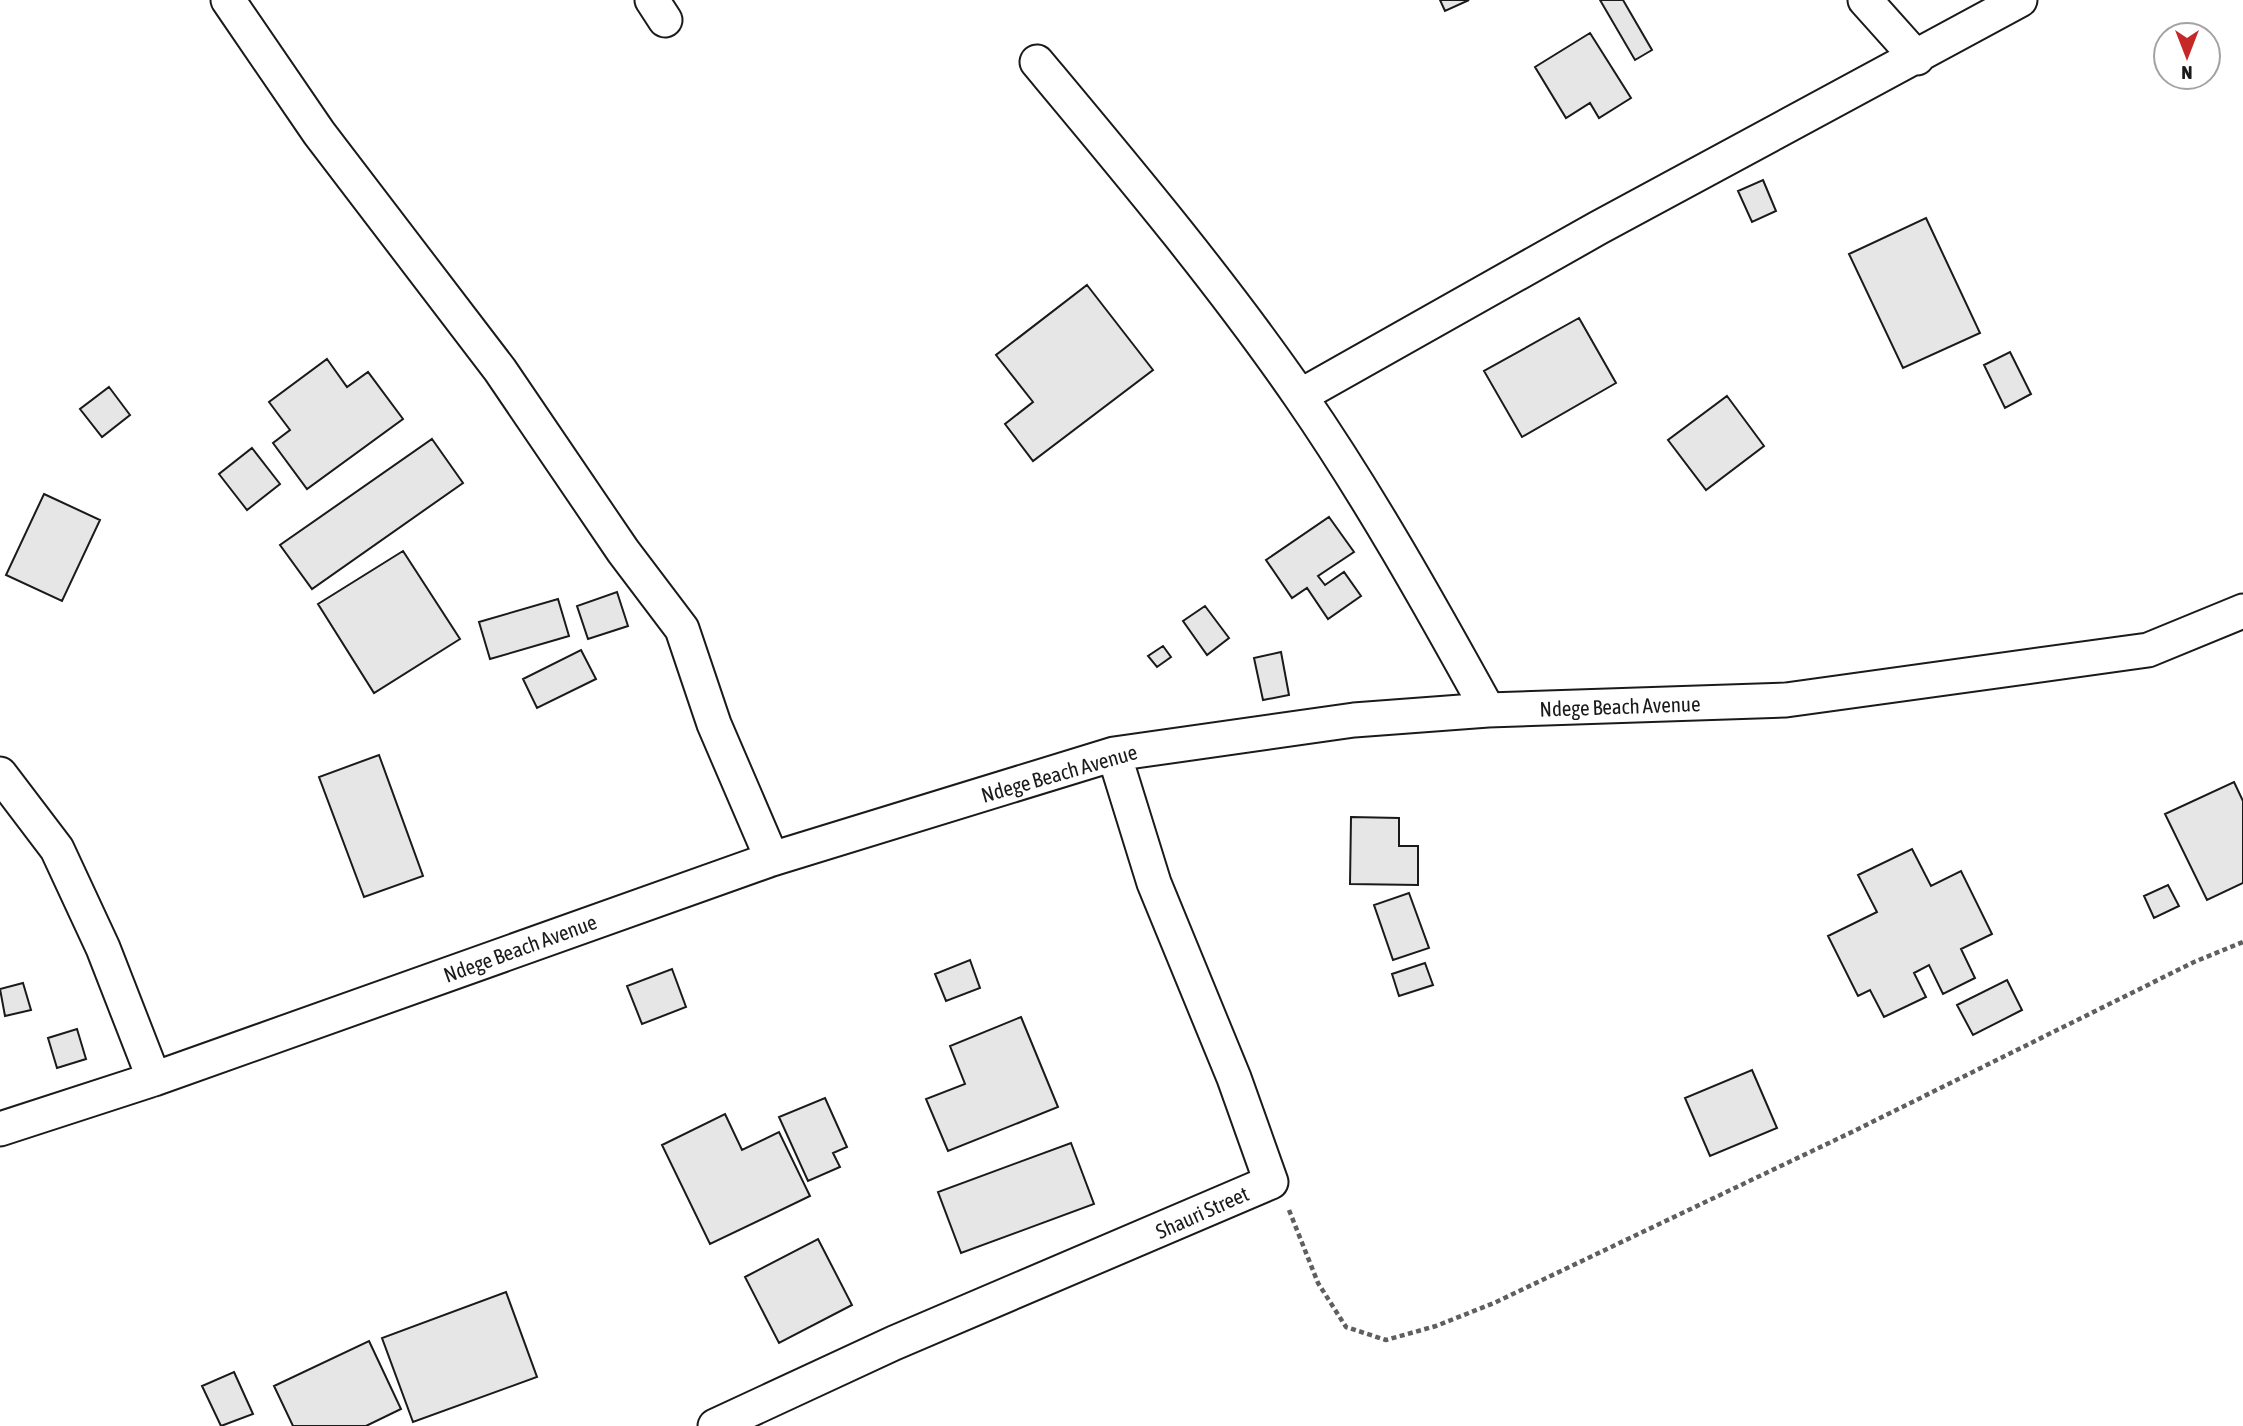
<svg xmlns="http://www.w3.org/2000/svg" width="2243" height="1426" font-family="'Asap Condensed',sans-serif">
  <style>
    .building { fill: #e6e6e6; stroke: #1a1a1a; stroke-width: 2 }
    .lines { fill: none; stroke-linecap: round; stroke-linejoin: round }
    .street-casing { stroke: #1a1a1a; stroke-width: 37 }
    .path { stroke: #5f5f5f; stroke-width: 4.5; stroke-dasharray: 5 3.5; stroke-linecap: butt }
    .street { stroke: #fff; stroke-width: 33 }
    .labels { text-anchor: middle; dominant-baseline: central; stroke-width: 5; stroke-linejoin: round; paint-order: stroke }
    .street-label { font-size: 21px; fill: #1a1a1a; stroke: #fff }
  </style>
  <rect width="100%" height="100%" fill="#fff"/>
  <!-- building -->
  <path class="building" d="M1440,0H1469L1445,11Z
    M1600,0H1623L1652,50L1635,60Z
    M1590,33L1631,98L1599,118L1590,103L1566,118L1535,67Z
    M1763,180L1776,211L1752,222L1738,191Z
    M1926,218L1980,333L1903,368L1849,254Z
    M1087,285L1153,370L1033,461L1005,424L1033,402L996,355Z
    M1579,318L1616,383L1522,437L1484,371Z
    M2010,352L2031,394L2005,408L1984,365Z
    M327,359L347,387L368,372L403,419L307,489L273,443L290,430L269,402Z
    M109,387L130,415L102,437L80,409Z
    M1727,396L1764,446L1706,490L1668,440Z
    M432,439L463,483L312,589L280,545Z
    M252,448L280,484L247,510L219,474Z
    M44,494L100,520L62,601L6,575Z
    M1329,517L1354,552L1318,576L1325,585L1344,572L1361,596L1328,619L1307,588L1292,598L1266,560Z
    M403,551L460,639L374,693L318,604Z
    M617,592L628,626L588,639L577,606Z
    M558,599L569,636L490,659L479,622Z
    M1205,606L1229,638L1207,655L1183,621Z
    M1163,646L1171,657L1157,667L1148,656Z
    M581,650L596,679L537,708L523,679Z
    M1281,652L1289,695L1263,700L1254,658Z
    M379,755L423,876L364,897L319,777Z
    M2234,782L2243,801V883L2207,900L2165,814Z
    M1351,817L1399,818V846H1418V885L1350,884Z
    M1912,849L1931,886L1961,871L1992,934L1961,949L1975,978L1943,994L1929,965L1914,973L1926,997L1884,1017L1870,990L1858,996L1828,936L1877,912L1858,875Z
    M2168,885L2179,906L2154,918L2144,896Z
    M1409,893L1429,948L1393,960L1374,905Z
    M970,960L980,988L946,1001L935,974Z
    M1425,963L1433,985L1399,996L1392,974Z
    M672,969L686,1007L642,1024L627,986Z
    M2007,980L2022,1010L1973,1035L1957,1005Z
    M23,983L31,1010L5,1016L0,989Z
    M1021,1017L1058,1107L948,1151L926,1099L965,1084L950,1046Z
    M77,1029L86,1059L57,1068L48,1038Z
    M1752,1070L1777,1128L1710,1156L1685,1098Z
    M825,1098L847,1147L833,1153L840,1167L808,1181L779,1117Z
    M725,1114L742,1150L779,1132L810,1196L710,1244L662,1145Z
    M1071,1143L1094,1204L961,1253L938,1192Z
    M818,1239L852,1305L779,1343L745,1277Z
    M506,1292L537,1377L413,1422L382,1338Z
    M369,1341L401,1409L366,1426H293L274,1386Z
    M234,1372L253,1414L221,1426L202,1386Z"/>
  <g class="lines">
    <!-- street casing -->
    <g class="street-casing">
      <path id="street" d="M228,0L319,133L500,370L623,551L682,629L714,724L772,859
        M652,0L665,20
        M1865,0L1917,58
        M1037,62C1128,171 1219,279 1300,396C1369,496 1429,603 1488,710
        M1300,396L1598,228L2020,0
        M0,774L57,849L103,948L154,1079
        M0,1129L154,1079L772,859L1114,754L1354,720L1488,710L1786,700L2148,650L2243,611
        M715,1426L894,1343L1271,1182L1234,1078L1154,883L1114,754"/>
    </g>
    <!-- path -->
    <path class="path" d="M1289,1210L1318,1283L1346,1327L1386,1340L1436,1326L1494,1303L1854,1131L2194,962L2243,942"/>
    <!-- street -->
    <use href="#street" class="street"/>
  </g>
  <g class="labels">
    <!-- street labels -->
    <g class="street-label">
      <text transform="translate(1620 706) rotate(-2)">Ndege Beach Avenue</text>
      <text transform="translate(1059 773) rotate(-16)">Ndege Beach Avenue</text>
      <text transform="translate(520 948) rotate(-20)">Ndege Beach Avenue</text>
      <text transform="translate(1202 1212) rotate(-24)">Shauri Street</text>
    </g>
  </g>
  <!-- north arrow -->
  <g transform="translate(2187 56) rotate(180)"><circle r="33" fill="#ffffff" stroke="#a3a3a3" stroke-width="2"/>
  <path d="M0-5L12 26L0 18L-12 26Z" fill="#c62828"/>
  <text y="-10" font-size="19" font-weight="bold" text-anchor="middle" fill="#1a1a1a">N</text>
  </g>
</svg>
